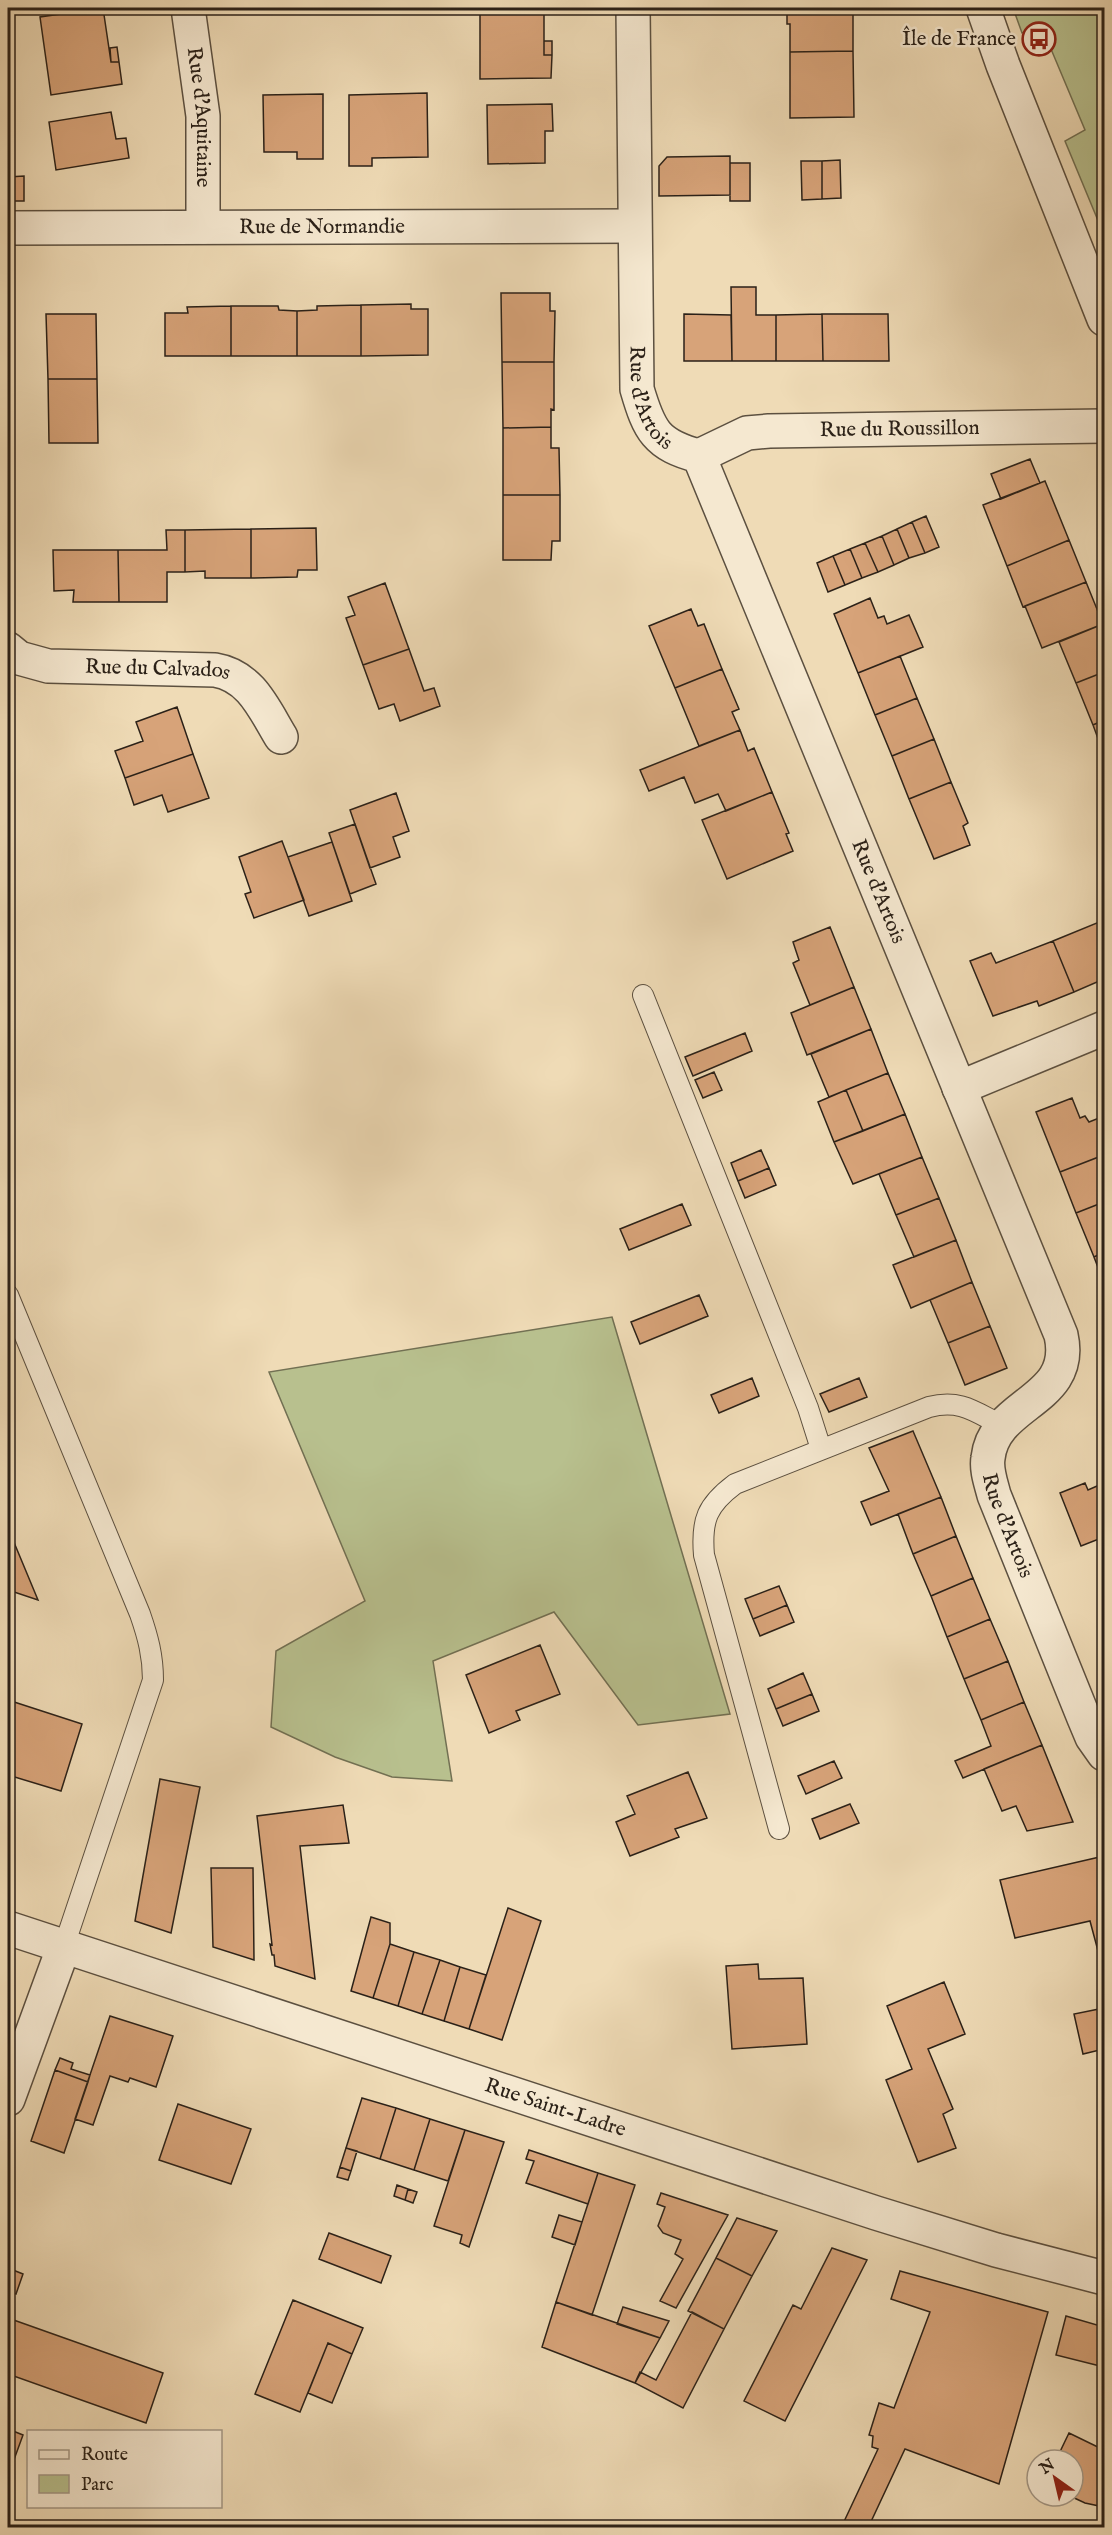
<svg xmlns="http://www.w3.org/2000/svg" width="1112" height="2535" font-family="'IM FELL English',serif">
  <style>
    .green { fill: #b8c08e; stroke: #727053; stroke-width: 1.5 }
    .building { fill: #d7a379; stroke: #2b2118; stroke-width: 1.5 }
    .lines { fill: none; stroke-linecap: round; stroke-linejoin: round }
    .service-casing { stroke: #5c5040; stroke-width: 22 }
    .minor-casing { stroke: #5c5040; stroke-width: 36 }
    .tertiary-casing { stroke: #5c5040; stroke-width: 36 }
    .service { stroke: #f5e8d0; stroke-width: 20 }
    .minor { stroke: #f5e8d0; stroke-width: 33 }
    .tertiary { stroke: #f5e8d0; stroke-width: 33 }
    .labels { text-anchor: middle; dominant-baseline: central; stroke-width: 5; stroke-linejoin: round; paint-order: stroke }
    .poi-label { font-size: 21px; fill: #2b2118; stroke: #f5e8d0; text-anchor: end }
    .street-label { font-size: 21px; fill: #2b2118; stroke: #f5e8d0 }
  </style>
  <rect width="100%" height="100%" fill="#efdbb6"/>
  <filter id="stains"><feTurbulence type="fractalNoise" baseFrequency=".00333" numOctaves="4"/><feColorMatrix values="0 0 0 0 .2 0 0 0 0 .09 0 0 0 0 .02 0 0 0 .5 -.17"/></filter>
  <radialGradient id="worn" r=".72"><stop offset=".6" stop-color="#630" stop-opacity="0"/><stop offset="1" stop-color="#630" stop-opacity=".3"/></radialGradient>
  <!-- green -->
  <path class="green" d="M1013,8H1104V235L1065,141L1085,130L1043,30L1022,33Z
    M612,1317L730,1714L638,1725L554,1612L433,1661L452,1781L392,1777L335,1757L271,1727L276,1651L365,1601L269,1372Z"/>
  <!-- building -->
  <path class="building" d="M103,8L111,62H119L122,84L51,95L40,17Z
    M480,8H544V55H552L551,78L480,79Z
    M787,8H853V51L790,52V24H787Z
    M544,41H552V55H544Z
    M117,47L119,62H111L110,48Z
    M853,51L854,117L790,118V52Z
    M427,93L428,157L372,158V166H349V95Z
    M323,94V159H297V152H264L263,95Z
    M552,104L553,131H545V163L488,164L487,105Z
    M111,112L116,139L126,138L129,158L56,170L49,122Z
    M730,156V195L659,196V166L667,157Z
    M840,160L841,198L822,199V161Z
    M801,161H822V199L802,200Z
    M730,163H750V201H730Z
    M24,176V201H8V177Z
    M731,287H756V315H776V361H732Z
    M501,293H550V311H555L554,362H502Z
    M411,304V309H428V355L361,356V305Z
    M361,305V356H297V311L317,310V306Z
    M231,306H278L279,310L297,311V356H231Z
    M231,306V356H165V313H188L187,307Z
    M46,314H96L97,379H48Z
    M684,314L731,315L732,361H684Z
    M822,314H888L889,361H823Z
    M822,314L823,361H776V315Z
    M502,362H554V410L551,409V427L503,428Z
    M48,379H97L98,443H49Z
    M551,427V448H559L560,495H503V428Z
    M1030,459L1040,483L1001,499L991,474Z
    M1045,481L1069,540L1007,566L983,505Z
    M503,495H560V541H552L551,560H503Z
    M926,516L939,547L925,553L912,522Z
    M912,522L925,553L909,558L897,529Z
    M316,528L317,570H298L297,577L251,578V529Z
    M251,529V578H205V571L185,572V530Z
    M897,529L909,558L894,565L882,536Z
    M166,530H185V572H167V602H119L118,550H167Z
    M882,536L894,565L878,572L865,543Z
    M1069,540L1086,582L1023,607L1007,566Z
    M865,543L878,572L862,578L850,549Z
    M850,549L862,578L845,585L833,556Z
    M53,550H118L119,602H73L74,590L54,591Z
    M833,556L845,585L828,592L817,563Z
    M1086,582L1103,624L1042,648L1025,606Z
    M385,583L409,649L363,665L346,618L355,615L348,597Z
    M870,598L878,618L884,616L887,624L909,615L923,647L858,673L834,614Z
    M691,609L698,626L704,624L722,669L675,688L649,626Z
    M1103,624L1104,672L1076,683L1059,642Z
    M409,649L424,691L434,688L440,706L400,721L394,704L379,709L363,665Z
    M900,656L917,698L875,715L858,673Z
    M722,669L739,709L732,712L740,730L699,746L675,688Z
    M1104,672V720L1093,725L1076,683Z
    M917,698L934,739L892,756L875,715Z
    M177,707L193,754L125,778L115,751L143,741L136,722Z
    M1104,720V755L1093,725Z
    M740,730L748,751L754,748L772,792L726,811L718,794L695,803L684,777L649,791L640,770Z
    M934,739L951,782L909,799L892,756Z
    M193,754L209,798L168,812L162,795L134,805L125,778Z
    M951,782L968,823L963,826L970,845L934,859L909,799Z
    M772,792L789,833L786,834L793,851L727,879L702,820Z
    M396,793L409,831L393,837L400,857L370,868L350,810Z
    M355,824L376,884L350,894L329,833Z
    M282,841L304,900L254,918L245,894L251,892L239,857Z
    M332,842L352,901L309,916L288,857Z
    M1104,920V979L1074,992L1053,941Z
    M830,927L854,987L810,1005L793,963L799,960L793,942Z
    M1053,941L1074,992L1039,1006L1037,1001L993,1016L970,961L991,953L996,963Z
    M854,987L871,1029L807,1055L791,1013Z
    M871,1029L888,1073L829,1097L811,1054Z
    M745,1033L752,1051L693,1076L685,1057Z
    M714,1072L722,1090L703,1098L695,1080Z
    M888,1073L905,1114L863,1131L846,1090Z
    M846,1090L863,1131L834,1142L818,1102Z
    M1072,1098L1080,1118L1085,1116L1089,1122L1104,1116V1155L1060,1172L1036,1112Z
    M905,1114L922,1157L853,1184L834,1142Z
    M761,1150L769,1168L738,1181L731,1163Z
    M1101,1156L1104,1165V1202L1076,1213L1060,1172Z
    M922,1157L939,1198L896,1215L879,1174Z
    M769,1168L776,1185L745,1198L738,1181Z
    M939,1198L956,1240L914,1257L896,1215Z
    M1104,1202V1252L1094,1257L1076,1213Z
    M682,1204L691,1225L629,1250L620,1229Z
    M956,1240L972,1282L911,1308L893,1265Z
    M1104,1252V1283L1094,1257Z
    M972,1282L990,1326L948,1343L930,1300Z
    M699,1295L708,1316L640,1344L631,1322Z
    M990,1326L1007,1368L965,1385L948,1343Z
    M752,1378L759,1396L719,1413L711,1395Z
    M859,1378L867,1397L829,1412L820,1394Z
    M913,1431L941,1497L871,1525L861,1502L889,1491L869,1448Z
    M1085,1483L1088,1490L1104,1483V1537L1081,1546L1060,1493Z
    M941,1497L956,1536L913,1554L898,1514Z
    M956,1536L973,1578L931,1596L913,1554Z
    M8,1540H13L38,1600L8,1590Z
    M973,1578L990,1619L947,1637L931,1596Z
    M779,1586L787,1605L753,1619L745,1599Z
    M787,1605L794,1622L760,1636L753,1619Z
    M990,1619L1008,1661L964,1679L947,1637Z
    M540,1645L560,1694L516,1711L520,1720L489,1733L466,1675Z
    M1008,1661L1024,1702L981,1720L964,1679Z
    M803,1673L812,1694L776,1709L768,1689Z
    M812,1694L819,1711L783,1726L776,1709Z
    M8,1700L82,1724L61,1791L8,1775Z
    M1024,1702L1042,1745L963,1778L955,1761L991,1746L981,1720Z
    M1042,1745L1073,1822L1027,1831L1016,1806L1002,1811L984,1769Z
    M834,1761L842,1778L806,1794L798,1776Z
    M688,1772L707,1818L675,1829L679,1837L630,1856L616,1822L635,1814L627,1796Z
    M160,1779L200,1787L171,1933L135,1921Z
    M850,1804L859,1823L820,1839L812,1819Z
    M343,1805L349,1843L300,1846L315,1979L275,1966L274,1955H272L270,1944L272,1945L257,1816Z
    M1104,1856V1965L1102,1966L1090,1921L1015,1938L1000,1880Z
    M211,1868H253L254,1960L213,1947Z
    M508,1908L541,1921L502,2040L469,2029Z
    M371,1917L390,1923V1944L373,1998L351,1991Z
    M390,1944L414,1952L398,2006L373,1998Z
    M414,1952L440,1960L422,2014L398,2006Z
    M440,1960L460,1967L444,2021L422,2014Z
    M758,1964L759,1979L803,1978L807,2044L732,2049L726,1966Z
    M460,1967L486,1975L469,2029L444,2021Z
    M944,1982L965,2034L928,2049L953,2109L943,2114L956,2148L918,2162L886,2080L912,2069L887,2006Z
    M1104,2008V2049L1083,2054L1074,2014Z
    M110,2016L173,2036L156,2087L130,2078L128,2082L110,2076L93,2125L75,2119Z
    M60,2058L73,2063L71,2069L90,2075L88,2082L55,2070Z
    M55,2070L88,2082L64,2153L31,2141Z
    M362,2098L396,2108L380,2159L346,2148Z
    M178,2104L251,2129L231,2184L159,2160Z
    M396,2108L430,2119L414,2170L380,2159Z
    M430,2119L465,2130L448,2181L414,2170Z
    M465,2130L504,2142L469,2247L460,2243L462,2235L434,2226Z
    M346,2148L357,2151L351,2171L340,2167Z
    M529,2150L598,2173L588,2204L526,2183L534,2161L526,2159Z
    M340,2167L351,2171L348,2180L337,2177Z
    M598,2173L635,2185L592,2315L556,2302Z
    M397,2185L408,2189L405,2200L394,2196Z
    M408,2189L417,2192L413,2203L405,2200Z
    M661,2193L728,2215L676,2308L660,2301L683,2259L675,2254L681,2240L663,2233L658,2226L665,2207L657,2204Z
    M559,2215L582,2222L575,2245L552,2237Z
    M737,2218L777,2231L752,2276L716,2258Z
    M329,2233L391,2256L381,2283L319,2259Z
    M832,2248L867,2260L785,2421L744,2401L793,2305L801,2309Z
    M716,2258L752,2276L724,2329L688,2311Z
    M8,2268L23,2274L16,2294L8,2291Z
    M900,2271L1048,2312L999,2484L905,2449L868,2528H841L878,2449L872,2447L873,2436L869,2435L879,2403L894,2408L930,2312L891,2299Z
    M293,2300L363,2328L352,2354L328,2343L300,2412L255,2394Z
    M556,2302L660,2338L635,2383L542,2347Z
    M623,2307L669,2321L660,2338L617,2324Z
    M692,2312L724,2329L683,2408L635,2383L640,2372L656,2380Z
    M1066,2316L1104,2327V2367L1056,2355Z
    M8,2318L163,2373L146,2423L8,2374Z
    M328,2343L352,2354L332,2403L308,2393Z
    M8,2429L23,2435L8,2476Z
    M1069,2433L1104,2450V2507L1085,2503L1070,2496H1073V2460H1056Z"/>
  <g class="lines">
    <!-- service casing -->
    <g class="service-casing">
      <path id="service" d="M643,995L808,1408L821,1449
        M8,1295L140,1614C148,1637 153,1656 153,1680L64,1946
        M779,1829L704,1555C701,1520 707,1505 735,1484L929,1407C961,1399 975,1412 1003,1426"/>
    </g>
    <!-- minor casing -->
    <g class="minor-casing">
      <g id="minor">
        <path id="s1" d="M188,8L203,116V227"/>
        <path id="s2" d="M633,8L637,389C649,430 656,445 699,456L1061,1335C1076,1402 994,1401 988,1458C986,1470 991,1483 994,1495L1084,1718L1092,1737L1104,1754"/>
        <path d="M983,8L1003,65L1104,319"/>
        <path id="s3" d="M8,228L634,226"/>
        <path id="s4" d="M699,456L747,433L769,431L1104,426"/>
        <path id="s5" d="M8,649L19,658L48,666L215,670C251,676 264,709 281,737"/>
        <path d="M959,1088L1104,1028"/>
        <path d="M8,2099L64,1946"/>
      </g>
    </g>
    <!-- tertiary casing -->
    <g class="tertiary-casing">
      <g id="tertiary">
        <path id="s6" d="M8,1928L876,2213L996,2250L1104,2278"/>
      </g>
    </g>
    <!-- service -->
    <use href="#service" class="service"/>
    <!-- minor -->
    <use href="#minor" class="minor"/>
    <!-- tertiary -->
    <use href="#tertiary" class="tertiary"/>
  </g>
  <!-- icons -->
  <defs>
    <g id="bus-ring" transform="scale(1.725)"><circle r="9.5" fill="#f5e8d0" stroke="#8f2418" stroke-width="1.5"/><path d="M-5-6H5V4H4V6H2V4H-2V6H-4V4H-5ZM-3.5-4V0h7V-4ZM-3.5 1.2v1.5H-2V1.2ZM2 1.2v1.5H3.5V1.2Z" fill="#8f2418"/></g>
  </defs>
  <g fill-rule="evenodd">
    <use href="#bus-ring" x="1039" y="39"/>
  </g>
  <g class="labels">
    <!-- poi labels -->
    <g class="poi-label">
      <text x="1016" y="39">Île de France</text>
    </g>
    <!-- street labels -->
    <g class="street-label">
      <text stroke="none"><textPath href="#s1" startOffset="110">Rue d'Aquitaine</textPath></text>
      <text stroke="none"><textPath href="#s3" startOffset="314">Rue de Normandie</textPath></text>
      <text stroke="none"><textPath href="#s2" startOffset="393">Rue d'Artois</textPath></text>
      <text stroke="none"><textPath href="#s4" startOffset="206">Rue du Roussillon</textPath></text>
      <text stroke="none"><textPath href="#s5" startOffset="154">Rue du Calvados</textPath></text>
      <text stroke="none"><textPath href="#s2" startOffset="950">Rue d'Artois</textPath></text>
      <text stroke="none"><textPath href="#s2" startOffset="1652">Rue d'Artois</textPath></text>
      <text stroke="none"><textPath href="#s6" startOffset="576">Rue Saint-Ladre</textPath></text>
    </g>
  </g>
  <!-- margin -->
  <rect width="1112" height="2535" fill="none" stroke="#efdbb6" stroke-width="30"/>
  <rect x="9" y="9" width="1094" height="2517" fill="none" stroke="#2b2118" stroke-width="3"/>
  <rect x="15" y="15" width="1082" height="2505" fill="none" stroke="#2b2118" stroke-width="1.5"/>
  <!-- legend -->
  <rect x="27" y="2430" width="195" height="78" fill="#f5e8d0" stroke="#a49886" stroke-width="1.5"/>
  <rect x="39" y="2450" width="30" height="9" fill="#f5e8d0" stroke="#a49886" stroke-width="1.5"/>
  <text x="81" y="2460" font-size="18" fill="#2b2118">Route</text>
  <rect x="39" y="2475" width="30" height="18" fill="#b8c08e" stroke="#a49886" stroke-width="1.5"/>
  <text x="81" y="2490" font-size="18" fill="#2b2118">Parc</text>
  <!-- north arrow -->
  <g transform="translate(1055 2478) rotate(326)"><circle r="28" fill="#f5e8d0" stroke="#a49886" stroke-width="1.5"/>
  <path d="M0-4.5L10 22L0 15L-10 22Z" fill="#8f2418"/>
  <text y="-9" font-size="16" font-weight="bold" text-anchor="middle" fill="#2b2118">N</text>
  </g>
  <rect width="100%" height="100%" filter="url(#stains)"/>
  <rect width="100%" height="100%" fill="url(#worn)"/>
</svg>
